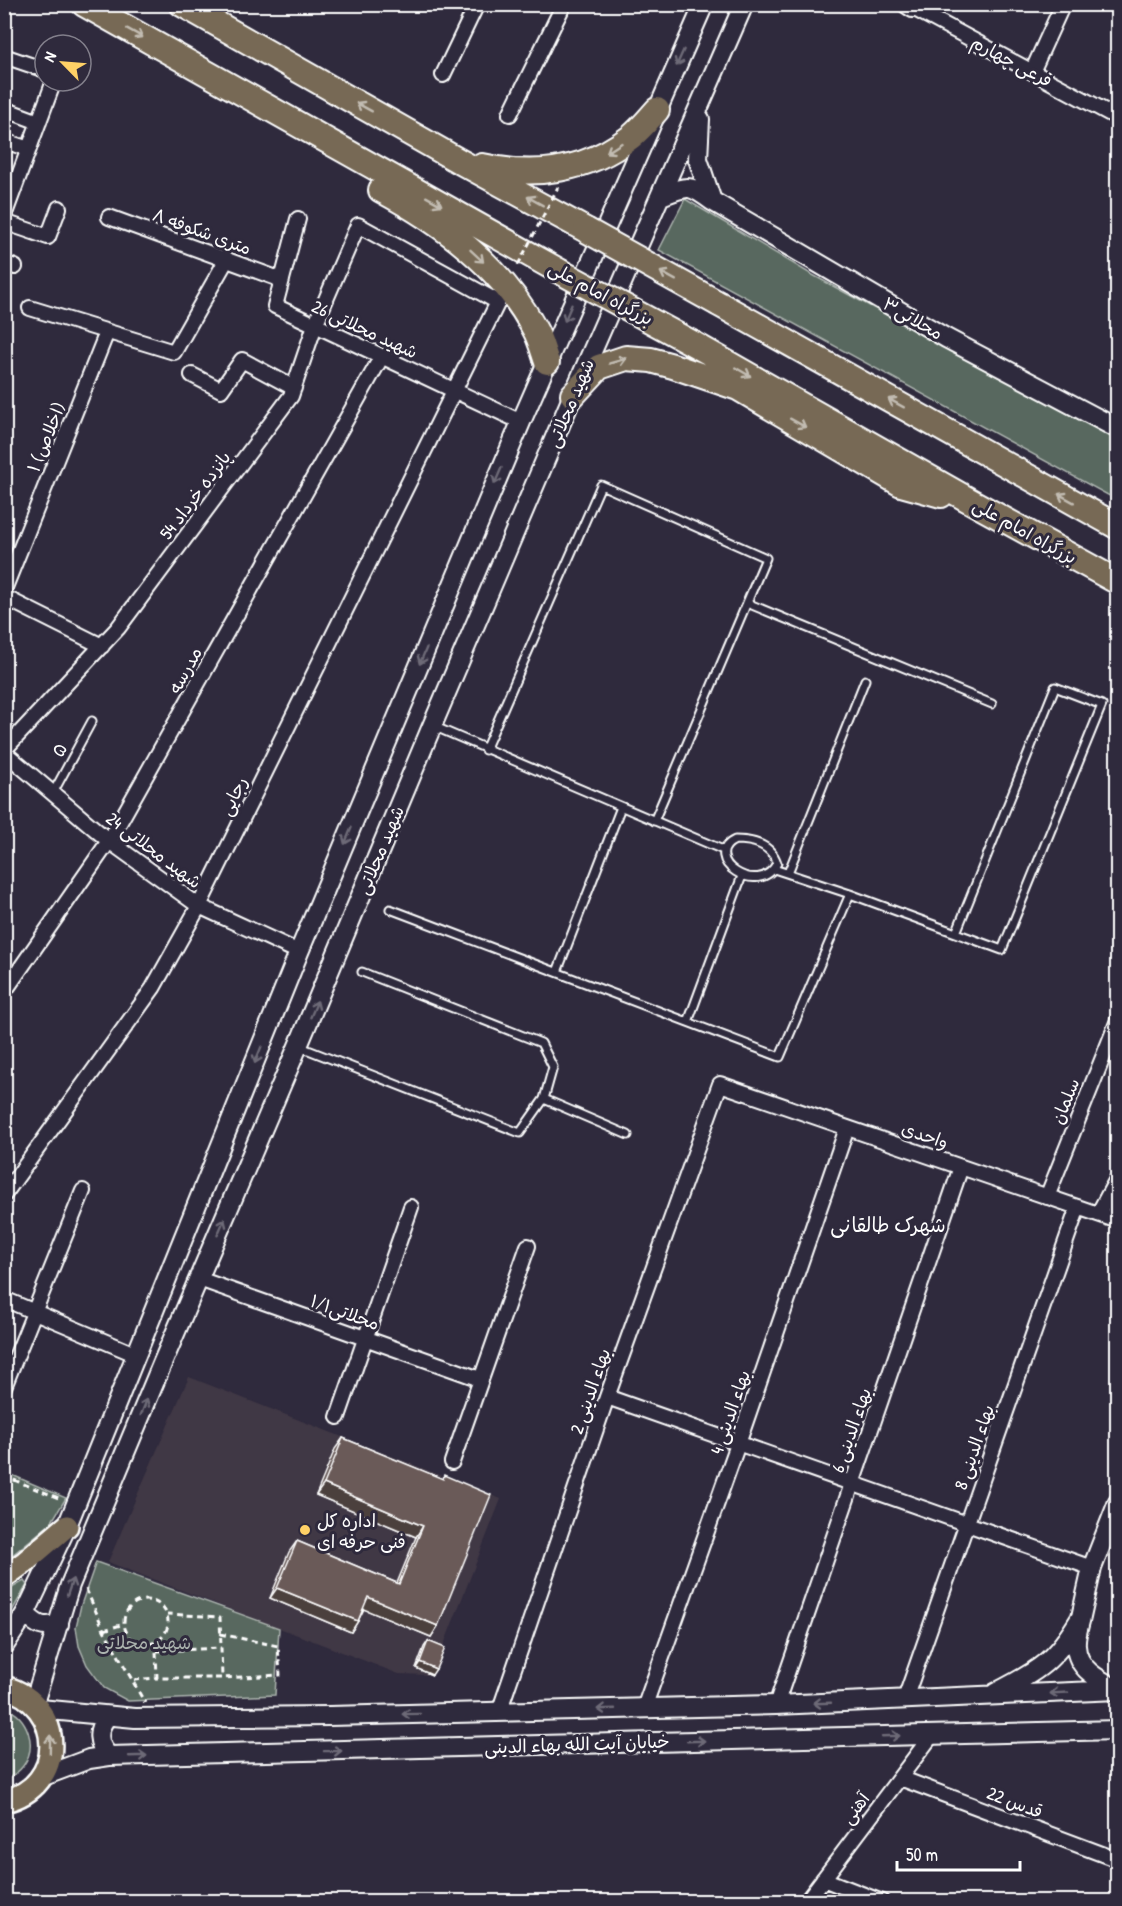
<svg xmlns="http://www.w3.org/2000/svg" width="1122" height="1906" font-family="'Patrick Hand','Playpen Sans Arabic',sans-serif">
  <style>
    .built { fill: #413845 }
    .green { fill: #58685f; stroke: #acb4af; stroke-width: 1.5 }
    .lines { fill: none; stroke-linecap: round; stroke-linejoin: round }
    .lane-casing { stroke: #fff; stroke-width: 11 }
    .street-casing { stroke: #fff; stroke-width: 18 }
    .secondary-casing { stroke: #fff; stroke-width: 22 }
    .primary-casing { stroke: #fff; stroke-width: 26 }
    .highway-casing { stroke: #fff; stroke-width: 28 }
    .path { stroke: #fff; stroke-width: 3; stroke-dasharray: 6 4.5; stroke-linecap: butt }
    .lane { stroke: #2f2a3d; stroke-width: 7 }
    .street { stroke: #2f2a3d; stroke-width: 14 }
    .secondary { stroke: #2f2a3d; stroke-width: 18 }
    .primary { stroke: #776954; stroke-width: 21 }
    .highway { stroke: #776954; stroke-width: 24 }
    .highway-bridge-casing { stroke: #fff; stroke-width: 28; stroke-linecap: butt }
    .path-bridge { stroke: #fff; stroke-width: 3; stroke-dasharray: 6 4.5; stroke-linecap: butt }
    .highway-bridge { stroke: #776954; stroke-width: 24 }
    .wall { fill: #5c4d4c; stroke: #fff; stroke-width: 1.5 }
    .shaded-wall { fill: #4b3f3e; stroke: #fff; stroke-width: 1.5 }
    .building { fill: #6b5a58; stroke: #fff; stroke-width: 1.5 }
    .oneway { stroke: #c2bcb2 }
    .oneway2 { stroke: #6d6a77 }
    .poi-dot { fill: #ffd166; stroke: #2f2a3d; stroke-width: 2 }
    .labels { text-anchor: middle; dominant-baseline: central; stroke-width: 6; stroke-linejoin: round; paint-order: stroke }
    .street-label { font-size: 18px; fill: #fff; stroke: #2f2a3d }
    .poi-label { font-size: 18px; fill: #fff; stroke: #2f2a3d; text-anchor: start }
    .park-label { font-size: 18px; fill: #acb4af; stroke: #2f2a3d }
    .neighbourhood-label { font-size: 20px; fill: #fff; stroke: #2f2a3d }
  </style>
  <rect width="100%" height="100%" fill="#2f2a3d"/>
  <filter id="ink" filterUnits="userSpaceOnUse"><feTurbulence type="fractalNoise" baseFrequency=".0167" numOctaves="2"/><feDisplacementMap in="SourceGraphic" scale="12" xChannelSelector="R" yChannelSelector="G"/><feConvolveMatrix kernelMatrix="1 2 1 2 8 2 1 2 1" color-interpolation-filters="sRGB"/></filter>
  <g filter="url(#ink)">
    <!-- built -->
    <path class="built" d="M189,1377L501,1499L432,1675L399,1674L108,1562Z"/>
    <!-- green -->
    <path class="green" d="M685,199L809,273L1117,440V500L659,250Z
      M5,1472L66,1498L51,1523L5,1561Z
      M96,1562L279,1628L275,1695L128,1701L104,1688L87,1665L79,1646L76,1627L81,1605Z
      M24,1581L27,1585L5,1623V1592Z
      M5,1708C28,1716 38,1746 23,1766C18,1773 12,1776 5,1780Z"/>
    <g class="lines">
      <!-- lane casing -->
      <g class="lane-casing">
        <path id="lane" d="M747,603L992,704
          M433,726L723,850
          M485,750L601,485L766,558L654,821
          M53,793L92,721
          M735,840C753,840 771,844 777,863C759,900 699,857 735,840Z
          M774,869L850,894L1002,950L1102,705L1055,687L956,933
          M788,873L865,680
          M390,909L780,1057L850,894
          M557,972L621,807
          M688,1022L742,876
          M298,1046L520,1133L544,1099L553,1067L541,1043L362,972
          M544,1099L628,1135"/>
      </g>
      <!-- street casing -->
      <g class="street-casing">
        <path id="street" d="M913,8L1118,118
          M4,56L45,70
          M1032,72L1063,4
          M443,75L477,4
          M4,109L39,122
          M510,114L564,4
          M4,141L29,149
          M4,216L54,81
          M109,217L282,280
          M298,219L275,306L521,422
          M4,222L48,237L59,208
          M4,263L15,267
          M30,308L174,352L227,259
          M192,375L221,390L242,360L294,388
          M4,590L107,332
          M4,597L102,646
          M4,750L118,628L291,396L315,325L358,225L498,302L199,906L153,988L4,1195
          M4,752L109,841L199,906L299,952
          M4,992L109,841L382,356
          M1047,1197L1118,1020
          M1098,1214L1118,1177
          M199,1279L480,1379
          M4,1299L137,1355
          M4,1387L83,1191
          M607,1397L1092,1568
          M338,1417L411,1207
          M452,1462L528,1246
          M905,1699L1078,1207
          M776,1705L961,1167
          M644,1708L738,1444L847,1128
          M499,1712L607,1397L720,1084L1118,1221
          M900,1778L1118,1860
          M823,1879L882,1902
          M806,1902L932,1735"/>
      </g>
      <!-- secondary casing -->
      <g class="secondary-casing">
        <path id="secondary" d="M907,4L913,8L915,4
          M700,119L698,159L712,201
          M661,196C689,185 689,184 712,201L946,338L1118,429
          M25,1614C37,1625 42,1629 59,1624
          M1081,1617L1092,1568L1118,1502
          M4,1646L25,1614L67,1526L299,952L521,422L704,4
          M995,1693C1040,1670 1055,1661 1081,1617C1079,1626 1075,1637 1076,1646C1077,1669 1099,1680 1118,1690
          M34,1703L70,1585L162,1364L298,1046L432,726L573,395L744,4
          M40,1709L135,1718L329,1716L776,1705L1118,1690
          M107,1717C96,1729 97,1745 109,1756
          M41,1777L89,1759L109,1756L1118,1730"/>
      </g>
      <!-- primary casing -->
      <g class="primary-casing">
        <path id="primary" d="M4,1577L25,1562L67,1526
          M4,1687C66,1704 67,1787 4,1801"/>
      </g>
      <!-- highway casing -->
      <g class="highway-casing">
        <path id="highway" d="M84,4L559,271
          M182,4L459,161L586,230
          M482,166C535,178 587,171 631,137C641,129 649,119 657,110
          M381,190C442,223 501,266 534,328C540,338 543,351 547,362
          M719,304L1118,527
          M692,343L974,503L1118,582
          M573,395L599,367L626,358L651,360L673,366L738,388L901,484L941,495"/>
      </g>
      <!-- path -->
      <path class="path" d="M4,1476L61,1499
        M86,1589L104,1630L145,1703
        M124 1622a22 22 0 1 1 44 0a22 22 0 1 1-44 0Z
        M104,1630L124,1624
        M220,1634L278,1646L280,1675L222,1678
        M153,1642L156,1651L157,1678H222L220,1617L167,1614
        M157,1651L221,1648
        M134,1680L157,1678"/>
      <!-- lane -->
      <use href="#lane" class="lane"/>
      <!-- street -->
      <use href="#street" class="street"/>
      <!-- secondary -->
      <use href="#secondary" class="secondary"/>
      <!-- primary -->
      <use href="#primary" class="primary"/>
      <!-- highway -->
      <use href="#highway" class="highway"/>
      <!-- highway-bridge casing -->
      <g class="highway-bridge-casing">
        <path id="highway-bridge" d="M586,230L719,304
          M559,271L692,343"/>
      </g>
      <!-- path-bridge -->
      <path class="path-bridge" d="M518,265L558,187"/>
      <!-- highway-bridge -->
      <use href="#highway-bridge" class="highway-bridge"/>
    </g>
    <!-- wall -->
    <path class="wall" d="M343,1438L442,1479L444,1475L438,1626L431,1637L364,1609L358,1621L351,1632L270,1598L289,1552L297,1541L397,1583L416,1537L316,1495L335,1449Z
      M428,1641L432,1675L416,1668L424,1647Z"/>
    <!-- shaded-wall -->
    <path class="shaded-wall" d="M324,1484L423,1526L416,1537L316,1495Z
      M277,1588L358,1621L351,1632L270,1598Z
      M368,1597L438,1626L431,1637L361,1608Z
      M420,1662L436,1669L432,1675L416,1668Z"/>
    <!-- building -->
    <path class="building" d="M343,1438L443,1479L444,1475L491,1495L438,1626L368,1597L358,1621L277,1588L297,1541L399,1584L423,1526L324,1484Z
      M428,1641L445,1648L436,1669L420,1662Z"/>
    <!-- one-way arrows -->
    <defs><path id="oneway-shaft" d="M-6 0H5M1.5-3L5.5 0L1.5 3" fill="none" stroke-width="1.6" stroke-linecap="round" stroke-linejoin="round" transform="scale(1.5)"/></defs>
    <g class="oneway">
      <use href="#oneway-shaft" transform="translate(135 33) rotate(29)"/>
      <use href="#oneway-shaft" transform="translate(364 107) rotate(-151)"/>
      <use href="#oneway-shaft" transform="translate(614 148) rotate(147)"/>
      <use href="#oneway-shaft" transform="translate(434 201) rotate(29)"/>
      <use href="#oneway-shaft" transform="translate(535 201) rotate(-151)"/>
      <use href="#oneway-shaft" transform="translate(477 256) rotate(43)"/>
      <use href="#oneway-shaft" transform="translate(668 276) rotate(-151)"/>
      <use href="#oneway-shaft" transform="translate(618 361) rotate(-16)"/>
      <use href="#oneway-shaft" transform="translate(743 372) rotate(30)"/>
      <use href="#oneway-shaft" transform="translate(896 403) rotate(-151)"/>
      <use href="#oneway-shaft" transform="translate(798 423) rotate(29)"/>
      <use href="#oneway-shaft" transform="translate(1066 498) rotate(-151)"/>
      <use href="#oneway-shaft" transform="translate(50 1744) rotate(-89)"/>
    </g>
    <g class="oneway2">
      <use href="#oneway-shaft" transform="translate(680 58) rotate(114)"/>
      <use href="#oneway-shaft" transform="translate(568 313) rotate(113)"/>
      <use href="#oneway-shaft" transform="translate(498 476) rotate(113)"/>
      <use href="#oneway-shaft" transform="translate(423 656) rotate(113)"/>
      <use href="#oneway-shaft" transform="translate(348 836) rotate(113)"/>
      <use href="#oneway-shaft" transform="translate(314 1009) rotate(-67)"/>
      <use href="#oneway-shaft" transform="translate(258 1055) rotate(112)"/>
      <use href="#oneway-shaft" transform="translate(221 1227) rotate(-67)"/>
      <use href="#oneway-shaft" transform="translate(144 1407) rotate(-68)"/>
      <use href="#oneway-shaft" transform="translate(70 1587) rotate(-71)"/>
      <use href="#oneway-shaft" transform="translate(1059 1693) rotate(177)"/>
      <use href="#oneway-shaft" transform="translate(822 1703) rotate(178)"/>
      <use href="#oneway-shaft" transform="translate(606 1709) rotate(178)"/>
      <use href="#oneway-shaft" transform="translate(411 1714) rotate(179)"/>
      <use href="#oneway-shaft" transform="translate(891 1736) rotate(-2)"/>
      <use href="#oneway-shaft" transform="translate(696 1741) rotate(-2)"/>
      <use href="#oneway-shaft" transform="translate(333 1751) rotate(-1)"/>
      <use href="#oneway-shaft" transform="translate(138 1756) rotate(-2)"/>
    </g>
  </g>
  <!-- markers -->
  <circle class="poi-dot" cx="305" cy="1530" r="6"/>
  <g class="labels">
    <!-- street labels -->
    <g class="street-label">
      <text transform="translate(1012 61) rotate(28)">فرعی چهارم</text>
      <text transform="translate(202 231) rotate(20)">۸ متری شکوفه</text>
      <text transform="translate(601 293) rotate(28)">بزرگراه امام علی</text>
      <text transform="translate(913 318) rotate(30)">محلاتی۳</text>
      <text transform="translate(365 329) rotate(25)">شهید محلاتی 26</text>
      <text transform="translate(570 403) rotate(-67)">شهید محلاتی</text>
      <text transform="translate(46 437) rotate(-68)">۱ (اخلاص)</text>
      <text transform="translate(195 495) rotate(-53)">پانزده خرداد 54</text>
      <text transform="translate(1025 531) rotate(29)">بزرگراه امام علی</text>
      <text transform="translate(185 670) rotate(-61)">مدرسه</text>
      <text transform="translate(59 750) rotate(-61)">۵</text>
      <text transform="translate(233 796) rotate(-64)">رجایی</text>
      <text transform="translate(154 850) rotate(37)">شهید محلاتی 24</text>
      <text transform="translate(380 850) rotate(-67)">شهید محلاتی</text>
      <text transform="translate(1065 1101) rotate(-68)">سلمان</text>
      <text transform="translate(925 1135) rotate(19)">واحدی</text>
      <text transform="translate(345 1312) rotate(20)">محلاتی۱/۱</text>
      <text transform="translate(590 1391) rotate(-71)">بهاء الدینی 2</text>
      <text transform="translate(730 1412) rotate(-71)">بهاء الدینی 4</text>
      <text transform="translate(851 1430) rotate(-71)">بهاء الدینی 6</text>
      <text transform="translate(974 1447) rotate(-71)">بهاء الدینی 8</text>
      <text transform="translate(577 1744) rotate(-2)">خیابان آیت الله بهاء الدینی</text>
      <text transform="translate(1015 1802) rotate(21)">قدس 22</text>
      <text transform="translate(855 1808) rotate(-53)">آهنی</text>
    </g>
    <!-- poi labels -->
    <g class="poi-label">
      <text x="317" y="1520">اداره کل<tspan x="317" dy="21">فنی حرفه ای</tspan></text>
    </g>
    <!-- park labels -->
    <g class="park-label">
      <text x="144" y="1642">شهید محلاتی</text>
    </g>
    <!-- neighbourhood labels -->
    <g class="neighbourhood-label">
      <text x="888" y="1224">شهرک طالقانی</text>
    </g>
  </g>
  <!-- margin -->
  <rect width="1122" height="1906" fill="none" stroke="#2f2a3d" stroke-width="24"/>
  <rect x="12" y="12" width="1098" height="1882" fill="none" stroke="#fff" stroke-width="2" filter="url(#ink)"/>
  <!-- north arrow -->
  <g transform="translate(63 63) rotate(295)"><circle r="28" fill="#2f2a3d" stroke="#827f8b" stroke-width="1.5"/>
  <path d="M0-4.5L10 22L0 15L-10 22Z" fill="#ffd166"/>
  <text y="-9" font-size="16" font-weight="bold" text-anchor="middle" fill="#ffffff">N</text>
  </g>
  <!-- scale -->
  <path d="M897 1861v9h123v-9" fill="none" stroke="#ffffff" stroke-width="3"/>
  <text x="906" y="1861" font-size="18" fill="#ffffff" stroke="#2f2a3d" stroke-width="4.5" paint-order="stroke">50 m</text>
</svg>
